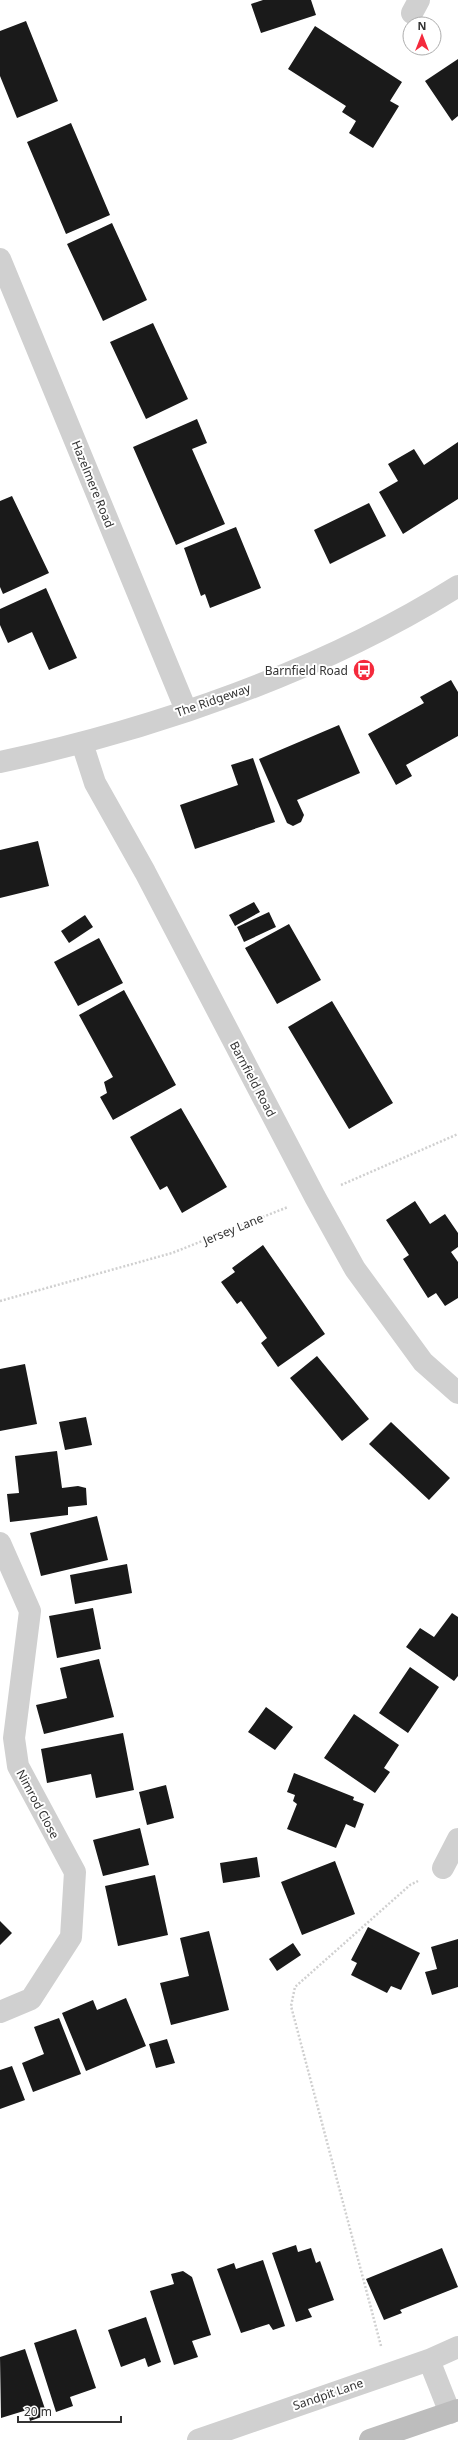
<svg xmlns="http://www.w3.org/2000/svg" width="458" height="2440" font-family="'Noto Sans',sans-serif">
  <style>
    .building { fill: #1a1a1a }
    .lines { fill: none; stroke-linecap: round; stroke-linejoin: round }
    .path { stroke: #d0d0d0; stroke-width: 2.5; stroke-dasharray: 2 2; stroke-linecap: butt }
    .street { stroke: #d0d0d0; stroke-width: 22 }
    .secondary { stroke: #bdbdbd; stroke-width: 22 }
    .labels { text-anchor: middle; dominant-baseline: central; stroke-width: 4; stroke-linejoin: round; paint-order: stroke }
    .street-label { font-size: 12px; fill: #333; stroke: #fff }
    .poi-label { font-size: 12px; fill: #333; stroke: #fff; text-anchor: end }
  </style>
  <rect width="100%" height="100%" fill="#fff"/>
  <!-- building -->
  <path class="building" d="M263,0H311L316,15L261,33L251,4Z
    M26,21L58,101L17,118L0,76V31Z
    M315,26L402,82L390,101L399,106L373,148L349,133L356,121L342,112L346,106L288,69Z
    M458,59V116L452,121L425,81Z
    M71,123L110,215L66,234L27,142Z
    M112,223L147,300L103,321L67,244Z
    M153,323L188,399L146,419L110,342Z
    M197,419L207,443L192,449L225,524L176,545L133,447Z
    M458,442V499L403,534L379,492L398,481L388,464L414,449L424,465Z
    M12,496L49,573L3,594L0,587V501Z
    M369,503L386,536L330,564L314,530Z
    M236,527L261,588L210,608L205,594L201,596L184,548Z
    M46,588L77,658L49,670L32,632L8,643L0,625V609Z
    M451,680L458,692V736L406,765L412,776L396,785L368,734L424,703L420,697Z
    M339,725L360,773L297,800L304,815L301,822L293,826L287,823L259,759Z
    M253,758L275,822L195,849L180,805L238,785L231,765Z
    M38,841L49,886L0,898V850Z
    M254,902L260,912L235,926L229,915Z
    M269,912L276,927L244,942L237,927Z
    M85,915L93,927L69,943L61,931Z
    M289,924L321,980L277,1004L245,948Z
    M99,938L123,983L78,1006L54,962Z
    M124,990L176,1085L113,1120L100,1097L107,1093L104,1082L113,1077L79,1015Z
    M332,1001L393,1103L349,1129L288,1027Z
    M181,1108L227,1187L182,1213L167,1186L160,1190L130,1137Z
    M415,1201L430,1224L445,1214L458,1233V1247L451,1252L458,1262V1298L445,1306L436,1293L428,1298L403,1259L409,1255L386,1220Z
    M263,1245L325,1334L278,1367L261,1343L267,1338L241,1301L237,1304L221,1282L235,1272L232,1268Z
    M317,1356L369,1419L342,1441L290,1378Z
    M25,1364L37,1424L0,1431V1369Z
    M86,1417L92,1445L65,1450L59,1422Z
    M391,1422L450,1478L429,1500L369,1444Z
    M57,1451L62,1488L78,1486L86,1488L87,1505L68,1507V1515L10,1522L7,1494L19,1493L15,1456Z
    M97,1516L108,1560L41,1576L30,1533Z
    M127,1564L132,1593L75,1604L70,1575Z
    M93,1608L101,1649L57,1658L49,1616Z
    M452,1613L458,1617V1676L454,1681L406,1647L420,1628L434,1637Z
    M99,1659L114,1717L44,1734L36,1705L67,1698L60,1668Z
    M410,1667L439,1687L408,1733L379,1713Z
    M266,1707L293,1727L275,1750L248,1732Z
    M354,1714L399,1745L384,1768L390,1772L375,1793L324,1758Z
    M123,1733L134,1790L96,1798L91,1774L47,1783L41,1749Z
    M294,1773L354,1797L353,1800L364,1804L355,1828L346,1824L336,1848L287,1829L297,1804L293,1801L295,1795L287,1792Z
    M166,1785L174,1818L147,1825L139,1792Z
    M140,1828L149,1865L103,1876L93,1840Z
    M257,1857L260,1877L223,1883L220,1863Z
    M335,1861L355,1914L302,1935L281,1882Z
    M155,1875L168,1935L118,1946L105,1886Z
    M0,1921L12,1933L0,1945Z
    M368,1927L420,1953L401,1990L391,1986L387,1993L351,1975L357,1963L351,1960Z
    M209,1931L229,2010L171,2025L160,1983L189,1976L180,1938Z
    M458,1939V1987L432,1995L425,1972L437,1969L431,1947Z
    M293,1943L301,1955L277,1971L269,1959Z
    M126,1998L146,2046L86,2071L62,2013L93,2000L97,2010Z
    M59,2018L81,2074L33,2092L22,2063L44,2054L34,2027Z
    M167,2039L175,2063L156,2068L149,2044Z
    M12,2066L25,2100L0,2109V2070Z
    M296,2245L298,2252L311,2248L316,2263L320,2261L334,2300L308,2309L312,2317L296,2322L272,2253Z
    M442,2248L458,2287L400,2310L402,2313L384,2320L366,2279Z
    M263,2260L285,2326L273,2330L269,2324L241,2333L217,2269L234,2263L236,2269Z
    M183,2271L192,2277L211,2335L192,2341L198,2357L174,2365L150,2291L174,2284L171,2274Z
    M146,2317L161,2362L148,2367L145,2358L121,2367L108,2330Z
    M76,2329L96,2388L70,2397L73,2406L56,2412L34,2343Z
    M25,2349L47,2415L30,2421L27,2410L1,2418L0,2357Z"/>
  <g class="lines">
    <!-- path -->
    <path class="path" d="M341,1185L458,1134
      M0,1301L172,1253L288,1207
      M381,2346L291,2006L295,1987L410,1885L418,1881"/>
    <!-- street -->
    <path class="street" d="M412,13L419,0
      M0,259L186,710
      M82,743L95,783L145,872L315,1197L355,1269L423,1362L458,1393
      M0,762C155,729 323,671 458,586
      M0,1543L30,1611L14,1738L18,1766L75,1872L71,1937L31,1999L0,2012
      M443,1868L458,1839
      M429,2360L450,2413
      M198,2440L429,2360L458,2347"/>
    <!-- secondary -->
    <path class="secondary" d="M370,2440L458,2410"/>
  </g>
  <!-- icons -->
  <defs>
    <g id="bus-disc" transform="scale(1.15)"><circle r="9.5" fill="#f42a3c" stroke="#fff"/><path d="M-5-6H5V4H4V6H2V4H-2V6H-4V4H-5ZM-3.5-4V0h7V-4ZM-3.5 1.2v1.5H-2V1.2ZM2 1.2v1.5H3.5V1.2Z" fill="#fff"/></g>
  </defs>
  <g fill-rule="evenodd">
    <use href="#bus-disc" x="364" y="670"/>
  </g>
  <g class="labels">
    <!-- street labels -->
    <g class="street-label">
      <text transform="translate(93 484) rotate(68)">Hazelmere Road</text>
      <text transform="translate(213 700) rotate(-19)">The Ridgeway</text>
      <text transform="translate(253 1079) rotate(62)">Barnfield Road</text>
      <text transform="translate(233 1229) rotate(-22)">Jersey Lane</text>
      <text transform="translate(38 1804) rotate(62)">Nimrod Close</text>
      <text transform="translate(328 2394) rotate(-19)">Sandpit Lane</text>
    </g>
    <!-- poi labels -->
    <g class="poi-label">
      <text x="348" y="670">Barnfield Road</text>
    </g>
  </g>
  <!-- north arrow -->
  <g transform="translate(422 36)"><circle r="19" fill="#ffffff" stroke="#adadad"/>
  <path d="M0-3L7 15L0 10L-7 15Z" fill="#f42a3c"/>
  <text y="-6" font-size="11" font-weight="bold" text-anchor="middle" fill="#333333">N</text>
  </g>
  <!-- scale -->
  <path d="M18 2416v6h103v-6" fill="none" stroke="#333333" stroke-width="2"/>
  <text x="24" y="2416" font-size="12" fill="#333333" stroke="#ffffff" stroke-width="3" paint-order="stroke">20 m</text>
</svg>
